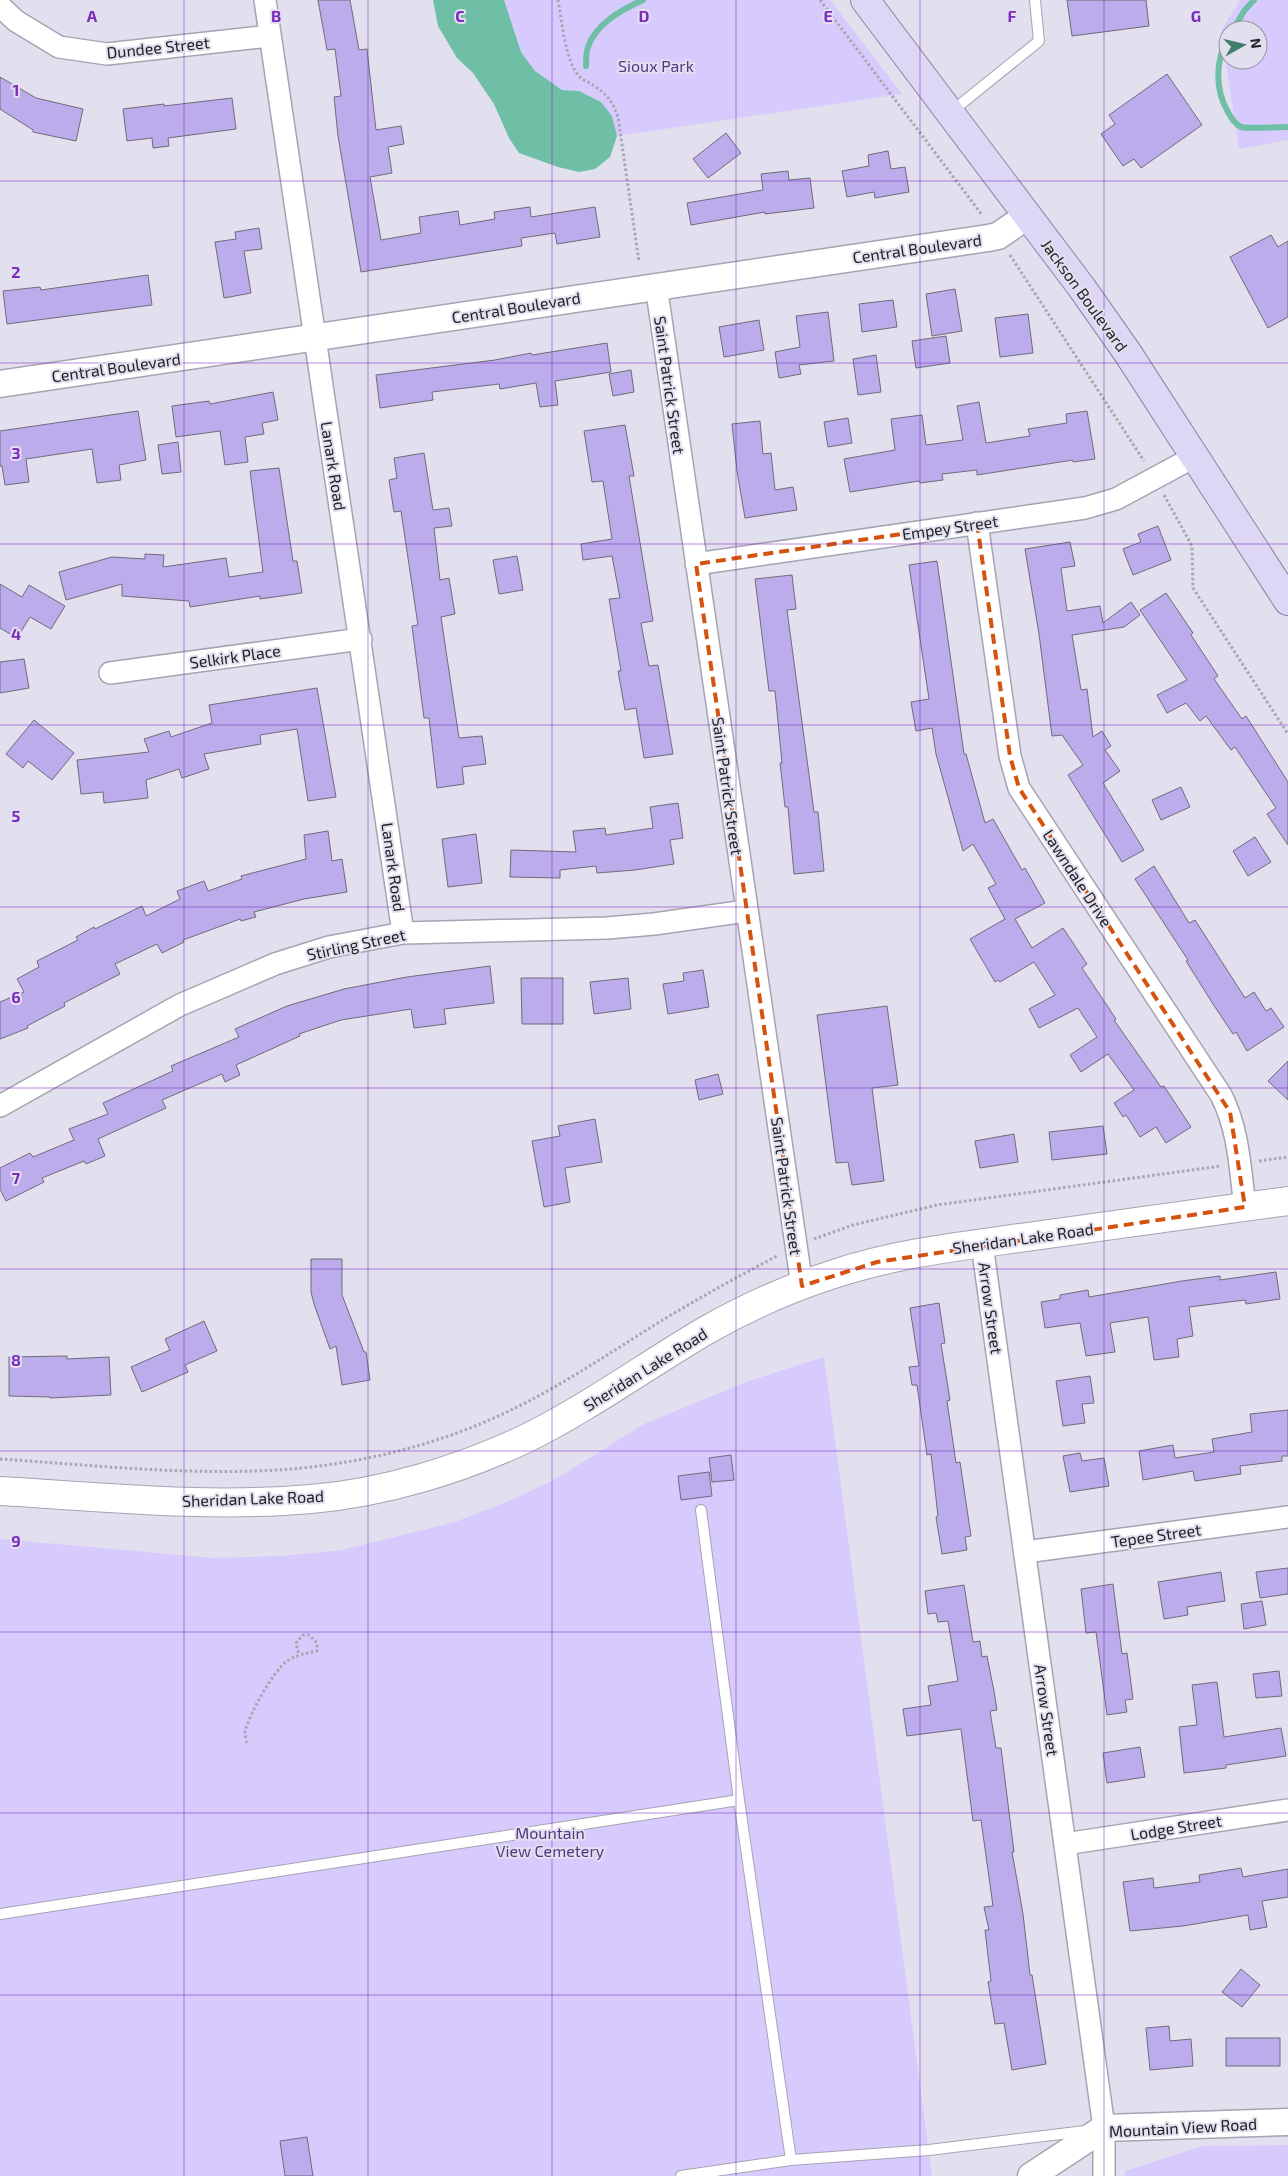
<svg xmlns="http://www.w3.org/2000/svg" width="1288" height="2176" font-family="'Exo 2',sans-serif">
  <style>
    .green { fill: #d7cbfe; fill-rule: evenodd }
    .water { fill: #6ebfa5 }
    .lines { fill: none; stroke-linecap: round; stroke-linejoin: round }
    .stream { stroke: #6ebfa5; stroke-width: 6 }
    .building { fill: #bcaceb; stroke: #6f6c7a }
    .service-casing { stroke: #a6a3b2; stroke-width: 12 }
    .minor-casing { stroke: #a6a3b2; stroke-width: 24 }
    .tertiary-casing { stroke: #a6a3b2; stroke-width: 29 }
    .secondary-casing { stroke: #a6a3b2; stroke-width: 30 }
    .primary-casing { stroke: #8d85a8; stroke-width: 30 }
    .path { stroke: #a8a6b2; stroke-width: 3; stroke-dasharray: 2.5 2.5; stroke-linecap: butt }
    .service { stroke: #fff; stroke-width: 10 }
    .minor { stroke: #fff; stroke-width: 21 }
    .tertiary { stroke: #fff; stroke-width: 26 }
    .secondary { stroke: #fff; stroke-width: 28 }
    .primary { stroke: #ddd6f5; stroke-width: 28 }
    .marked { fill: none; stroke: #d4530f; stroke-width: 4; stroke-dasharray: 10 6; stroke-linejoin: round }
    .grid { fill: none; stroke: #7b2cbf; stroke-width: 1; stroke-opacity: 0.55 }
    .labels { text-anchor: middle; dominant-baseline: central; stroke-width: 4; stroke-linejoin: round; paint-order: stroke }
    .street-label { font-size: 16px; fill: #222126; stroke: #e2dfee }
    .park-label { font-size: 16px; fill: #513982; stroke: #e2dfee }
    .grid-label { font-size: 16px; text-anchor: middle; font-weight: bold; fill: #7b2cbf; stroke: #e2dfee; stroke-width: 4; stroke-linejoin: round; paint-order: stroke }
  </style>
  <rect width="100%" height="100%" fill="#e2dfee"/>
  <!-- green -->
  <path class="green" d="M504,0H830L902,94L617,136L612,116L601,102L579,91L562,90L535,71L521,52Z
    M1240,0H1288V140L1239,149L1221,31ZM1228,30H1258V60H1228Z
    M824,1357L932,2176H0V1539L214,1558L281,1556L342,1550L455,1522L511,1500L554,1480L644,1424L746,1382Z
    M1288,2145V2176H1125V2171L1203,2146Z"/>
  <!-- water -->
  <path class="water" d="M433,0H504L521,52L535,71L562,90L579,91L601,102L612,116L617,136L610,157L595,169L579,172L558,167L519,153L509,138L494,104L473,73L457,58L438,26Z"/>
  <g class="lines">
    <!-- stream -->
    <path class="stream" d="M1233,30L1244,11L1254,0
      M1228,38C1215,61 1215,90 1228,112C1231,118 1235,124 1241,127C1248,129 1278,127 1288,127
      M586,66C586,60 586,52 588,47C596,23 623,9 643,0"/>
  </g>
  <!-- building -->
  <path class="building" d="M318,0H350L359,50L367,49L376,130L401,126L404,144L388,147L392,173L370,177L381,240L421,233L419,217L458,211L460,225L495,219L494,212L530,207L531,217L595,207L600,237L557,244L555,233L521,238L522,246L361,272L338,136L334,97L341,96L335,49L327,50Z
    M1067,0H1146L1149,26L1072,36Z
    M1167,74L1202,125L1141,168L1134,159L1123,166L1101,134L1115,124L1109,115Z
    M0,77L36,98L83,109L76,141L33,132V130L0,109Z
    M232,98L236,129L168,138L169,146L153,148L152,138L127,141L123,109L164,104V106Z
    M726,133L741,153L708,178L693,159Z
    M888,151L891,169L905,167L909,192L875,198L874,192L847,197L842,171L869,166L868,155Z
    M788,171L789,180L810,178L814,208L765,214V212L691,225L687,203L763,190L761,174Z
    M259,228L262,249L244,251L251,293L224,298L215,242L236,239L235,232Z
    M1271,235L1278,247L1288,241V317L1268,328L1230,257Z
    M148,275L152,305L7,324L3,291L40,287L41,290Z
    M955,289L962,331L932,336L926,294Z
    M893,300L897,327L862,332L859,304Z
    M828,312L834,361L799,365L801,374L779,378L775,352L800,347L796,316Z
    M1028,314L1033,353L1000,357L995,318Z
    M759,320L764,350L724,357L719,327Z
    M946,336L950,363L916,368L912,341Z
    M607,343L611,372L555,381L558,405L540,407L536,383L500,389L499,384L432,392L433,400L380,408L376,375L495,360L531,353L532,355Z
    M876,355L881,392L858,395L853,359Z
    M631,370L634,392L613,396L609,374Z
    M273,392L278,420L262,423L264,434L245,437L248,462L225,465L220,431L176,437L172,406L209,401L210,404Z
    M979,402L986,443L1030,436L1028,429L1067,423L1066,414L1087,411L1095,459L1073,462V460L977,475V470L942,474L943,480L920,483L919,481L850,492L844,459L895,450L891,419L922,415L926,445L963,440L957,406Z
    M138,411L146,460L119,465L121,480L97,483L92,449L26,459L29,482L5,485L2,466H0V431Z
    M848,418L852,443L828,447L824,422Z
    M760,421L763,454L771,453L775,490L793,487L797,510L745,518L737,471L732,424Z
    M625,425L634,476H629L653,621L641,623L649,666L658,665L673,754L644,758L636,708L625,710L618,671H621L609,599L620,598L612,556L583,560L581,544L612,539L603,481L592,482L584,431Z
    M178,442L181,472L162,474L158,445Z
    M424,453L433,510L449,508L452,526L434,528L440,580L449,578L455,614L441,617L459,738L482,736L486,764L462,767L464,784L437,788L429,718H424L412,626L418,625L401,511L394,512L389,480L397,478L394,458Z
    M279,468L293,561H297L302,593L260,599V596L190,607L189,601L122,596V584L66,600L59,572L112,557L145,559V554L164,555L163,567L226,558L229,577L263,572L250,471Z
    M1158,526L1171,560L1133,575L1123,549L1141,542L1138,534Z
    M1070,542L1075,566L1061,568L1067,611L1100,606L1103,623L1131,602L1140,615L1124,627L1072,635L1081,690L1087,689L1093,737L1102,731L1111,746L1105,750L1120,771L1103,783L1144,850L1122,862L1068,775L1083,765L1062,735L1052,736L1039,634L1025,549Z
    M517,556L523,590L499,594L493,560Z
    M937,561L964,754H966L985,823L993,819L1022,870L1025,868L1045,903L1015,919L1032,948L1063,928L1087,964L1082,968L1116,1019L1114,1020L1161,1087L1164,1086L1191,1127L1166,1143L1156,1127L1140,1137L1126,1115L1123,1117L1114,1103L1134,1090L1108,1054L1081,1072L1070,1055L1097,1037L1078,1008L1039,1028L1029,1009L1055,995L1034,962L1000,982L998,980L995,982L970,939L1005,919L988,888L996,884L973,844L963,851L936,754L932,728L916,731L911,702L929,699L909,565Z
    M792,575L796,609L787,610L814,812H818L824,871L794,874L788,807H785L780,763H782L775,691H769L755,579Z
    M0,584L22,597L29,585L65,606L51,629L30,617L17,638L0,628Z
    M1166,593L1193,633L1191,635L1218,676L1214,679L1242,719L1246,716L1288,782V845L1267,814L1276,808L1235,747L1231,750L1206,716L1200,721L1186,703L1167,713L1157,695L1187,680L1140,610Z
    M24,659L29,688L0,693V662Z
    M317,688L336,797L308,801L297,729L260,735L261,744L204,754L209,769L182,778L179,769L146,780L148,798L104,803L103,792L81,794L77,760L149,752L144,739L169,731L171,737L212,723L209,705Z
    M34,720L74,753L52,780L28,761L23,768L6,754Z
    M1181,787L1190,807L1161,820L1152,800Z
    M678,803L683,838L670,840L674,864L635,870L597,873L596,866L560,870V878L510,877L511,850L576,852L573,831L605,828L606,835L653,828L650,807Z
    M328,831L332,861L342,859L347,892L304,899L254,912L256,917L241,921L240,919L183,940L184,942L162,953L157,944L115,964L120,974L64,1003L65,1006L27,1026L28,1028L0,1039V1002L24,992L17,979L39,967L37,961L78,940L76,937L94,927L95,929L142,906L146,916L180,899L177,891L204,881L208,891L242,879L241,876L306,859L304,835Z
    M476,834L482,883L448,887L442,839Z
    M1255,837L1271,862L1248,876L1233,851Z
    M1154,866L1189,923L1195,920L1245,998L1254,992L1266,1011L1271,1008L1284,1027L1247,1051L1236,1032L1233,1034L1213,1004L1186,961L1188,960L1135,879Z
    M490,966L494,1003L444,1009L446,1024L414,1028L411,1009L341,1020L299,1034L300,1036L236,1065L240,1075L225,1082L222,1074L162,1100L166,1108L98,1139L105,1156L86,1164L84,1161L42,1178L44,1182L6,1201L0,1189V1168L30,1153L33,1157L74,1140L69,1129L108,1114L103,1103L173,1071L171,1066L239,1037L235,1029L287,1006L344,989L407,977Z
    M703,970L709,1007L668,1014L663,984L684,981L683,973Z
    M521,978H563V1024H522Z
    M628,978L631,1009L594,1014L590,982Z
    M887,1006L898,1085L872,1088L884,1181L852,1185L848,1162L836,1163L817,1015Z
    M1288,1061V1100L1268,1081Z
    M718,1074L723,1094L699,1100L695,1080Z
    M595,1119L602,1162L565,1168L570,1202L544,1207L532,1141L560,1136L558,1126Z
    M1103,1126L1107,1154L1052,1160L1049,1132Z
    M1014,1134L1018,1162L980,1168L975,1141Z
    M311,1259H342V1295L364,1352H366L370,1380L342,1385L336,1346L330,1349L314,1304L311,1292Z
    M1276,1272L1280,1299L1246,1304L1245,1300L1189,1307L1193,1336L1177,1339L1179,1357L1154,1360L1148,1317L1110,1323L1115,1352L1086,1356L1080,1323L1045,1328L1041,1302L1060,1299V1295L1088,1290L1089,1297L1182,1281L1220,1276V1280Z
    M939,1303L945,1343L941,1344L950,1400L947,1401L956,1463L960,1462L971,1536L965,1537L967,1550L942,1554L936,1517L938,1516L931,1454L927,1455L917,1385H912L909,1367L919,1366L910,1308Z
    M204,1321L217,1351L185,1365L188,1372L142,1392L131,1367L170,1350L165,1339Z
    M67,1356V1359L109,1357L111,1395L50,1398V1397L9,1396V1357Z
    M1090,1376L1094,1403L1082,1404L1085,1423L1063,1426L1056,1381Z
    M1288,1410V1456H1282V1461L1240,1466L1241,1474L1195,1481L1193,1471L1143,1480L1139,1451L1173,1445L1175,1458L1214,1452L1212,1439L1252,1432L1250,1414Z
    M1080,1453L1082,1461L1104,1458L1109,1486L1070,1492L1063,1456Z
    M731,1455L734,1480L712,1482L709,1458Z
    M709,1472L712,1496L681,1500L678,1476Z
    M1288,1568V1594L1260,1598L1256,1572Z
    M1221,1572L1225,1601L1187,1607L1188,1615L1164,1619L1158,1582Z
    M1113,1584L1122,1654L1127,1653L1133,1699L1125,1700L1127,1712L1107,1715L1096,1632L1086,1633L1081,1589Z
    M964,1585L973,1642L980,1641L982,1657L987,1656L994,1691L997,1710L990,1711L996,1748H1001L1014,1852H1012L1023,1914L1030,1975H1032L1046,2064L1012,2070L1004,2023L995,2024L988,1982L991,1981L985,1930H989L984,1907L993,1906L981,1820L973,1821L961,1729L907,1736L903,1709L931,1705L928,1686L958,1681L948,1621L938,1622L936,1613L928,1614L925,1591Z
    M1262,1601L1266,1625L1244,1629L1241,1604Z
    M1279,1671L1282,1696L1256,1698L1253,1674Z
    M1217,1682L1224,1737L1281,1728L1286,1756L1226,1765V1768L1184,1773L1179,1727L1197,1725L1192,1685Z
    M1140,1747L1145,1777L1107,1783L1103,1753Z
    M1241,1868L1243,1877L1288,1869V1897L1262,1901L1267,1927L1250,1930L1248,1915L1183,1926L1130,1931L1123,1882L1153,1878L1154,1888L1200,1882L1199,1875Z
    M1241,1969L1260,1985L1242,2007L1222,1992Z
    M1169,2026L1170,2041L1191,2039L1193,2066L1150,2070L1146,2028Z
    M1226,2038H1280V2066H1226Z
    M307,2137L313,2176H285L280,2141Z"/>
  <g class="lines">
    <!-- service casing -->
    <g class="service-casing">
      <path id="service" d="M951,112L1039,41L1035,0
        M701,1510L739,1800L791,2160
        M0,1914L739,1800
        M681,2176L791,2160L929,2150L1085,2131"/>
    </g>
    <!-- minor casing -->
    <g class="minor-casing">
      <path id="minor" d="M265,0L403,933
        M0,6L16,21L59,47L107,54L270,36
        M656,285L802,1286
        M977,523L1010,756L1019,788L1221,1095C1239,1130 1240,1169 1245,1207
        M696,564L1085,508L1116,499L1194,457
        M110,673L361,639
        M0,1106L180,1005L275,964L329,947L403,933L607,928L654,924L746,911
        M982,1244L1104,2128V2176
        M1025,1552L1288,1517
        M1065,1844L1288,1810"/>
    </g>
    <!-- tertiary casing -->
    <g class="tertiary-casing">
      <path id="tertiary" d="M0,384C329,336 658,285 988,238L998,236L1027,216
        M1031,2176L1104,2128L1288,2122"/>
    </g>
    <!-- secondary casing -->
    <g class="secondary-casing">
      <path id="secondary" d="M0,1491C103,1497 207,1508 311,1499C383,1493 459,1470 525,1439C588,1408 644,1367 705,1331C745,1308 790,1288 834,1274C897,1253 962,1246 1027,1237C1114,1225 1201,1213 1288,1201"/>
    </g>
    <!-- primary casing -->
    <g class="primary-casing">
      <path id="primary" d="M865,0L1082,288L1127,352L1288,601"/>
    </g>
    <!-- path -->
    <path class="path" d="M558,0C562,20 565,63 580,77C584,81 589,82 593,85C607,94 613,102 618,117L639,262
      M820,0L982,215
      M1010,255L1144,461
      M1164,495L1192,546L1193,588L1288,734
      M1259,1161L1288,1157
      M814,1239L853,1225L937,1205L1221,1166
      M0,1459C108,1466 233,1481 340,1463C398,1454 458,1436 511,1410C563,1385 611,1352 661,1321C699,1298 737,1277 777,1256
      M247,1743C246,1740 245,1735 245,1732C248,1716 274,1670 287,1661C296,1655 307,1653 317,1651V1643L309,1635H303L296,1643L299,1655"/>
    <!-- service -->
    <use href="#service" class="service"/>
    <!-- minor -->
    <use href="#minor" class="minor"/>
    <!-- tertiary -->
    <use href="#tertiary" class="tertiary"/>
    <!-- secondary -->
    <use href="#secondary" class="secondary"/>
    <!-- primary -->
    <use href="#primary" class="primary"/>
  </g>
  <!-- marked area -->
  <path class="marked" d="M977,523L1010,756L1019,788L1230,1112L1245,1207L877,1262L802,1286L696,564Z"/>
  <!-- grid -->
  <path class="grid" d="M184,0V2176M368,0V2176M552,0V2176M736,0V2176M920,0V2176M1104,0V2176M0,181H1288M0,363H1288M0,544H1288M0,725H1288M0,907H1288M0,1088H1288M0,1269H1288M0,1451H1288M0,1632H1288M0,1813H1288M0,1995H1288"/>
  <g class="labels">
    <!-- street labels -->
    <g class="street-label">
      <text transform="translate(158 47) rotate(-6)">Dundee Street</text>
      <text transform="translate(917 248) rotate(-8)">Central Boulevard</text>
      <text transform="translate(1085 295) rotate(54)">Jackson Boulevard</text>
      <text transform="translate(516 307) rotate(-9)">Central Boulevard</text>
      <text transform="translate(116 367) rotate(-8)">Central Boulevard</text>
      <text transform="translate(670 385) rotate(82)">Saint Patrick Street</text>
      <text transform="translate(334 466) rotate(81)">Lanark Road</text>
      <text transform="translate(950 527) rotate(-8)">Empey Street</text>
      <text transform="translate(235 656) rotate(-8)">Selkirk Place</text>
      <text transform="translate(728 786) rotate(82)">Saint Patrick Street</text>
      <text transform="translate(394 867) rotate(82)">Lanark Road</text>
      <text transform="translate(1078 878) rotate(57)">Lawndale Drive</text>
      <text transform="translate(356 944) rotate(-12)">Stirling Street</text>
      <text transform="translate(787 1186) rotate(82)">Saint Patrick Street</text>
      <text transform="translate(1023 1238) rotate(-8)">Sheridan Lake Road</text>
      <text transform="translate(991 1308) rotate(82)">Arrow Street</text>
      <text transform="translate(645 1369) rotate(-32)">Sheridan Lake Road</text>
      <text transform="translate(253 1498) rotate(-2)">Sheridan Lake Road</text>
      <text transform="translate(1156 1535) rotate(-8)">Tepee Street</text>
      <text transform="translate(1047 1710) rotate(82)">Arrow Street</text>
      <text transform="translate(1176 1827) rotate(-9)">Lodge Street</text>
      <text transform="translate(1183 2127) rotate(-3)">Mountain View Road</text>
    </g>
    <!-- park labels -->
    <g class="park-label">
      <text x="656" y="65">Sioux Park</text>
      <text x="550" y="1832">Mountain<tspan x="550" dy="18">View Cemetery</tspan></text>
    </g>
  </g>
  <g class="grid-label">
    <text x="92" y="22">A</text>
    <text x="276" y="22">B</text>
    <text x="460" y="22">C</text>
    <text x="644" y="22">D</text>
    <text x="828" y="22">E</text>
    <text x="1012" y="22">F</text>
    <text x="1196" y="22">G</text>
    <text x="16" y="96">1</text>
    <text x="16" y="278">2</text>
    <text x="16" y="459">3</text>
    <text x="16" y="640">4</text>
    <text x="16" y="822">5</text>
    <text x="16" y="1003">6</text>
    <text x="16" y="1184">7</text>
    <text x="16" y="1366">8</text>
    <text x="16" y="1547">9</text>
  </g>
  <!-- north arrow -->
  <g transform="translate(1243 45) rotate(82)"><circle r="24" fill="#e2dfee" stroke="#95939e"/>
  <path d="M0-4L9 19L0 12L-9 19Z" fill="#407e6b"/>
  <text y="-8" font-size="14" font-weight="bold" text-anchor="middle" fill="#222126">N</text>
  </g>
</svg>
